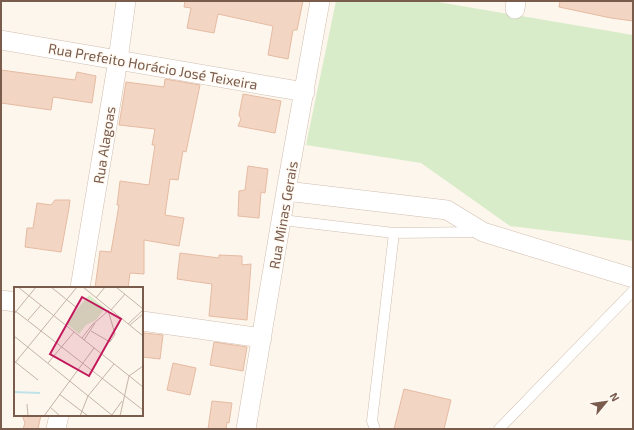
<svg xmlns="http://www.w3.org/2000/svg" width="634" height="430" font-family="'Exo 2',sans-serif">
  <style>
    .green { fill: #d8ecc9 }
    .building { fill: #f3d5c3; stroke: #e6bba3 }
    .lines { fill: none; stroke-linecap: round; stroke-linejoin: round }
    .lane-casing { stroke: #d1beb0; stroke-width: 11 }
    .street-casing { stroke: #d1beb0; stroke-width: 20 }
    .lane { stroke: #fff; stroke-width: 10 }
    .street { stroke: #fff; stroke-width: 19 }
    .labels { text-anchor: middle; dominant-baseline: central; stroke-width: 3; stroke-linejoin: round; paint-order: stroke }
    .street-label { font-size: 14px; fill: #7a5c4d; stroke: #fffaf3 }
    .inset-river { fill: none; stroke: #bfe3e8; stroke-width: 2 }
    .inset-road { fill: none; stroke: #c5b3a7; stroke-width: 1 }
    .view { fill: #c2185b; fill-opacity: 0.15; stroke: #c2185b; stroke-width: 2 }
    .inset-edge { fill: none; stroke: #7a5c4d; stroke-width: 2 }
  </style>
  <rect width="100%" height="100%" fill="#fdf6ec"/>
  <!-- green -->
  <path class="green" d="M336,1H432L633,35V241L510,226L421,163L306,145Z"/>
  <!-- building -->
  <path class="building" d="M185,1H303L297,30H293L288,59L268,55L273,26L218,14L214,33L187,28L191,8L184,7Z
    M560,1H633V21L611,18L559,7Z
    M1,70L75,80L77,72L96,76L92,103L53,97L51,110L1,103Z
    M165,79L200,85L186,152L183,151L178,180L170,179L165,215L184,218L179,246L144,240V274L130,273L128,288H95L100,251L111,252L119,205H117L120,181L149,185L155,145H152L155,129L119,125L126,82L164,87Z
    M243,94L281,101L275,133L238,126L241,119L239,115Z
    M248,166L268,169L265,193L261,192L259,218L238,216L239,191L245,190Z
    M55,200H70L69,208L61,252L25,247L27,228H33L37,203L51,205Z
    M180,253L219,258V255L242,256V265L251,264L247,320L209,316L212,284L177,279Z
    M144,333L163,335L160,359L142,357Z
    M214,342L247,347L243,371L210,365Z
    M173,363L196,368L190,395L167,390Z
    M404,389L451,400L444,429H394Z
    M212,401L232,403L229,423L227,422L226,429H208Z
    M22,415H41L38,429H23L25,423Z"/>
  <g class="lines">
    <!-- lane casing -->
    <g class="lane-casing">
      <path id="lane" d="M282,220L394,233L479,232
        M375,429L372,421L394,233
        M499,429L633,291"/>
    </g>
    <!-- street casing -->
    <g class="street-casing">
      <path id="street" d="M515,9L516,1
        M1,40L305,92
        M286,191L447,210L483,232L633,278
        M80,288L118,60L126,1
        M1,300L15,302
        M142,321L262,338
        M56,429L59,415
        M246,429L286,191L320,1"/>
    </g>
    <!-- lane -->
    <use href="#lane" class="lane"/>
    <!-- street -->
    <use href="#street" class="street"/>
  </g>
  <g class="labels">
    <!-- street labels -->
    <g class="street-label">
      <text transform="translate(153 66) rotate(10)">Rua Prefeito Horácio José Teixeira</text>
      <text transform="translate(104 145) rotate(-81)">Rua Alagoas</text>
      <text transform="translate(283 215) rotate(-80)">Rua Minas Gerais</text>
    </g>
  </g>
  <!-- overview -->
  <g transform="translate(14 287)">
    <rect width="129" height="129" fill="#fdf6ec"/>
    <path d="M75,8L91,21L82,33L72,38L65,47L52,36Z" fill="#d8ecc9"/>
    <path class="inset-river" d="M0,105L26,106"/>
    <path class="inset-road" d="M4,0L129,100M37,0L63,21M69,0L129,49M102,0L129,22M82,11L91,0M0,23L129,123M97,23L111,7M0,27L22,0M14,33L27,18M114,37L129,23M116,38L129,27M77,44L96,55L101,47L94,23M0,49L99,129M68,51L78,38L94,24M70,53L81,36M0,74L24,93M34,76L60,45M0,77L63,0M115,89L129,79M45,107L74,129M13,117L14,129M36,120L46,129M98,128L108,114M30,129L80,61M66,129L74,109L100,77M106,129L115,89"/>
    <path class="view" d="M68,10L107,32L75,89L36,67Z"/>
    <rect width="129" height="129" class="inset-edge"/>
  </g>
  <!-- border -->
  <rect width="634" height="430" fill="none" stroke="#7a5c4d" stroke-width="4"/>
  <!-- north arrow -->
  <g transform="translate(606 402) rotate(61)" stroke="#fffaf3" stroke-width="3" paint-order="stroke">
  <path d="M0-3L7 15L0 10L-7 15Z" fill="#7a5c4d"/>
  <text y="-6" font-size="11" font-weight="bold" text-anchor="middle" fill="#7a5c4d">N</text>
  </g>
</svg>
